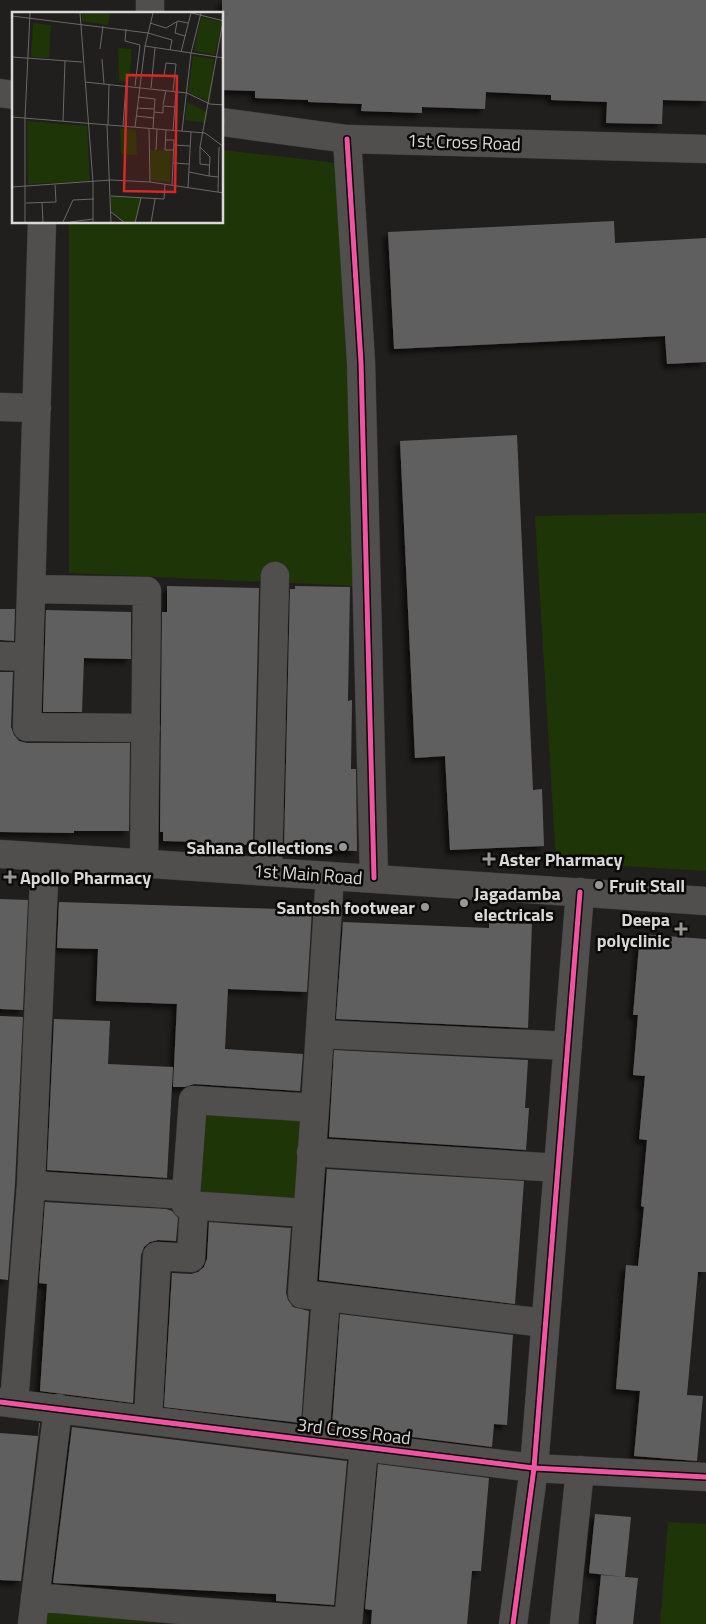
<svg xmlns="http://www.w3.org/2000/svg" width="706" height="1624" font-family="'Titillium Web',sans-serif">
  <style>
    .green { fill: #1d3507 }
    .building { fill: #615f5e; filter: url(#shadow) }
    .lines { fill: none; stroke-linecap: round; stroke-linejoin: round }
    .minor-casing { stroke: #3b3a38; stroke-width: 29 }
    .minor { stroke: #504f4e; stroke-width: 28 }
    .cycleway-casing { stroke: #0a0908; stroke-width: 8 }
    .cycleway { stroke: #f153a3; stroke-width: 5 }
    .poi-dot { fill: #999795; stroke: #0a0908; stroke-width: 2 }
    .labels { text-anchor: middle; dominant-baseline: central; stroke-width: 5; stroke-linejoin: round; paint-order: stroke }
    .street-label { font-size: 18px; fill: #dad8d6; stroke: #0a0908 }
    .poi-label { font-size: 18px; font-weight: bold; fill: #dad8d6; stroke: #0a0908; text-anchor: start }
    .inset-road { fill: none; stroke: #6a6967; stroke-width: 1 }
    .view { fill: #d62828; fill-opacity: 0.15; stroke: #d62828; stroke-width: 2.5 }
    .inset-edge { fill: none; stroke: #dad8d6; stroke-width: 2.5 }
  </style>
  <defs>
    <filter id="shadow"><feDropShadow dx="-4.5" dy="4.5" stdDeviation="2.5" flood-color="#0009"/></filter>
  </defs>
  <rect width="100%" height="100%" fill="#201f1d"/>
  <!-- green -->
  <path class="green" d="M223,150L337,163L357,586L69,573V223L222,222Z
    M706,513V871L556,862L535,516Z
    M198,1109L307,1115L301,1208L193,1202Z
    M668,1522L706,1524V1624H660Z
    M47,1611L172,1623L45,1624Z"/>
  <!-- building -->
  <path class="building" d="M222,0H706V101L663,100L662,124L606,123L607,102L551,100V95L486,92L485,109L422,107V113L361,111L362,104L308,102V100L255,98V91L222,90Z
    M614,221L615,243L706,238V362L667,364L665,336L394,349L388,232Z
    M517,435L533,790L542,789L544,846L450,850L445,756L415,758L400,441Z
    M167,586L259,588L253,845L202,844V842L163,841V832H160L162,612H167Z
    M295,586L350,587L348,701L352,700L351,769H356L357,851L284,849L290,589H295Z
    M0,609H15L14,641L0,640Z
    M46,610L131,612V659L84,658L82,712H43Z
    M0,672H13L11,727L14,735L19,741L27,743H130L129,831H74V833L0,832Z
    M0,899L28,900L23,1010L0,1009Z
    M59,902L312,910L307,992L228,989L225,1049L303,1054L300,1091L194,1084L185,1087H173L177,1004L96,1001L98,949L57,948Z
    M343,922L489,928V922L532,924L528,1028L336,1019Z
    M640,934L706,939V1272H698L687,1395L703,1396L697,1461L634,1456L640,1391L616,1389L626,1265L638,1266L644,1207L641,1206L647,1140L639,1139L645,1076L633,1075L638,1015H633Z
    M0,1016L23,1017L15,1184L8,1280L0,1279Z
    M54,1019L110,1021L108,1064L173,1067L167,1178L47,1170Z
    M334,1050L528,1060L525,1108H529L526,1150L329,1137Z
    M327,1169L524,1181L515,1304L319,1280Z
    M45,1202L166,1209L172,1211L178,1218L176,1241L158,1240L150,1242L144,1247L141,1255L133,1403L40,1391L47,1284L39,1283Z
    M209,1222L291,1228L286,1293L288,1300L293,1307L309,1311L301,1423L164,1407L172,1273L191,1274L198,1272L204,1267L207,1259Z
    M340,1314L513,1335L507,1425L494,1424L492,1447L332,1427Z
    M39,1423H40L21,1581L0,1580V1433L38,1436Z
    M72,1427L347,1461L334,1605L276,1601V1594L53,1583Z
    M378,1464L489,1478L481,1571H472L467,1624H371L372,1610L365,1609Z
    M595,1514L631,1517L625,1577L589,1573Z
    M601,1575L638,1578L633,1624H596Z"/>
  <g class="lines">
    <!-- minor casing -->
    <g class="minor-casing">
      <path id="minor" d="M150,14V0
        M0,93L14,95
        M222,122L347,139L706,149
        M347,139L361,362L374,878
        M42,222L27,727L146,728
        M0,407L37,408
        M31,589L147,591L144,863
        M0,656L29,657
        M0,854L706,901
        M268,872L275,576
        M320,1034L568,1046
        M315,1108L302,1294L545,1323
        M311,1152L558,1168
        M31,1185L186,1195L193,1100L315,1108L330,876
        M186,1196V1205L307,1213
        M0,1402L534,1468L706,1477
        M14,1403L31,1185L45,857
        M148,1420L157,1256L191,1258L194,1206
        M315,1440L326,1297
        M35,1597L191,1611L348,1622
        M32,1624L58,1408
        M348,1624L364,1447
        M513,1624L534,1468L580,892
        M564,1624L580,1470"/>
    </g>
    <!-- minor -->
    <use href="#minor" class="minor"/>
    <!-- cycleway casing -->
    <g class="cycleway-casing">
      <path id="cycleway" d="M347,139L361,362L374,878
        M0,1402L534,1468L706,1477
        M513,1624L534,1468L580,892"/>
    </g>
    <!-- cycleway -->
    <use href="#cycleway" class="cycleway"/>
  </g>
  <!-- markers -->
  <g class="poi-dot">
    <circle cx="343" cy="847" r="5"/>
    <path d="M486.5 851.5h5v5h5v5h-5v5h-5v-5h-5v-5h5z"/>
    <path d="M7.5 869.5h5v5h5v5h-5v5h-5v-5h-5v-5h5z"/>
    <circle cx="599" cy="885" r="5"/>
    <circle cx="464" cy="903" r="5"/>
    <circle cx="425" cy="907" r="5"/>
    <path d="M678.5 921.5h5v5h5v5h-5v5h-5v-5h-5v-5h5z"/>
  </g>
  <g class="labels">
    <!-- street labels -->
    <g class="street-label">
      <text transform="translate(464 142) rotate(2)">1st Cross Road</text>
      <text transform="translate(308 874) rotate(4)">1st Main Road</text>
      <text transform="translate(354 1431) rotate(7)">3rd Cross Road</text>
    </g>
    <!-- poi labels -->
    <g class="poi-label">
      <text x="333" y="847" text-anchor="end">Sahana Collections</text>
      <text x="499" y="859">Aster Pharmacy</text>
      <text x="20" y="877">Apollo Pharmacy</text>
      <text x="609" y="885">Fruit Stall</text>
      <text x="474" y="893">Jagadamba<tspan x="474" dy="21">electricals</tspan></text>
      <text x="415" y="907" text-anchor="end">Santosh footwear</text>
      <text x="670" y="919" text-anchor="end">Deepa<tspan x="670" dy="21">polyclinic</tspan></text>
    </g>
  </g>
  <!-- overview -->
  <g transform="translate(12 12)">
    <rect width="211" height="211" fill="#201f1d"/>
    <path d="M70,1H98L96,13L70,9ZM189,5L210,10L203,43L182,39ZM21,11L39,13L37,46L19,45ZM106,36L120,37L117,70L107,69ZM181,44L202,47L198,90L176,80ZM175,90L195,100L194,111L173,108ZM15,109L75,114L78,169L16,172ZM108,116L124,118L125,143L109,142ZM138,138L159,139L158,171L139,168ZM99,184L129,186L123,211H113L99,200Z" fill="#1d3507"/>
    <path class="inset-road" d="M68,1L81,170V211M180,1L212,9M0,4L136,21L160,28L158,38M165,10L163,21L173,24M138,11L154,16L166,9L176,11M114,17L113,29L128,33L123,74M133,34L212,46M88,37L91,14M169,40L179,1M0,45L70,50M90,47L92,72M140,63L163,65M152,64L154,51L164,52L161,79M73,70L175,81L198,92L212,93M139,76L143,36M126,85L143,87L142,100M151,93L154,78M125,96L142,97M124,104L142,106M0,105L193,121M51,109L53,49M95,113L99,211M96,113L97,72M111,114L114,73M123,115L133,34L141,1M137,117L138,170M141,117L142,100L151,101V94L163,95M154,118L153,138H162M161,119L164,79M170,119L179,41L189,1M193,121L212,135M211,122L212,107M154,128H162L160,173M162,133L178,134M188,135L198,145L197,164L206,165M144,138L145,117M161,151L177,152M197,153L188,152V135L211,9M177,160L197,164M0,175L99,168L138,170L212,181M176,175L179,120M206,180L207,135M99,184L152,187L153,172M30,190L31,211M14,191L44,190L43,173M99,200L113,211M51,210L61,188L82,187M58,210L81,207M13,211V106L18,1M123,211L129,186M139,211L143,187"/>
    <path class="view" d="M115,63L165,64L163,180L112,179Z"/>
    <rect width="211" height="211" class="inset-edge"/>
  </g>
</svg>
